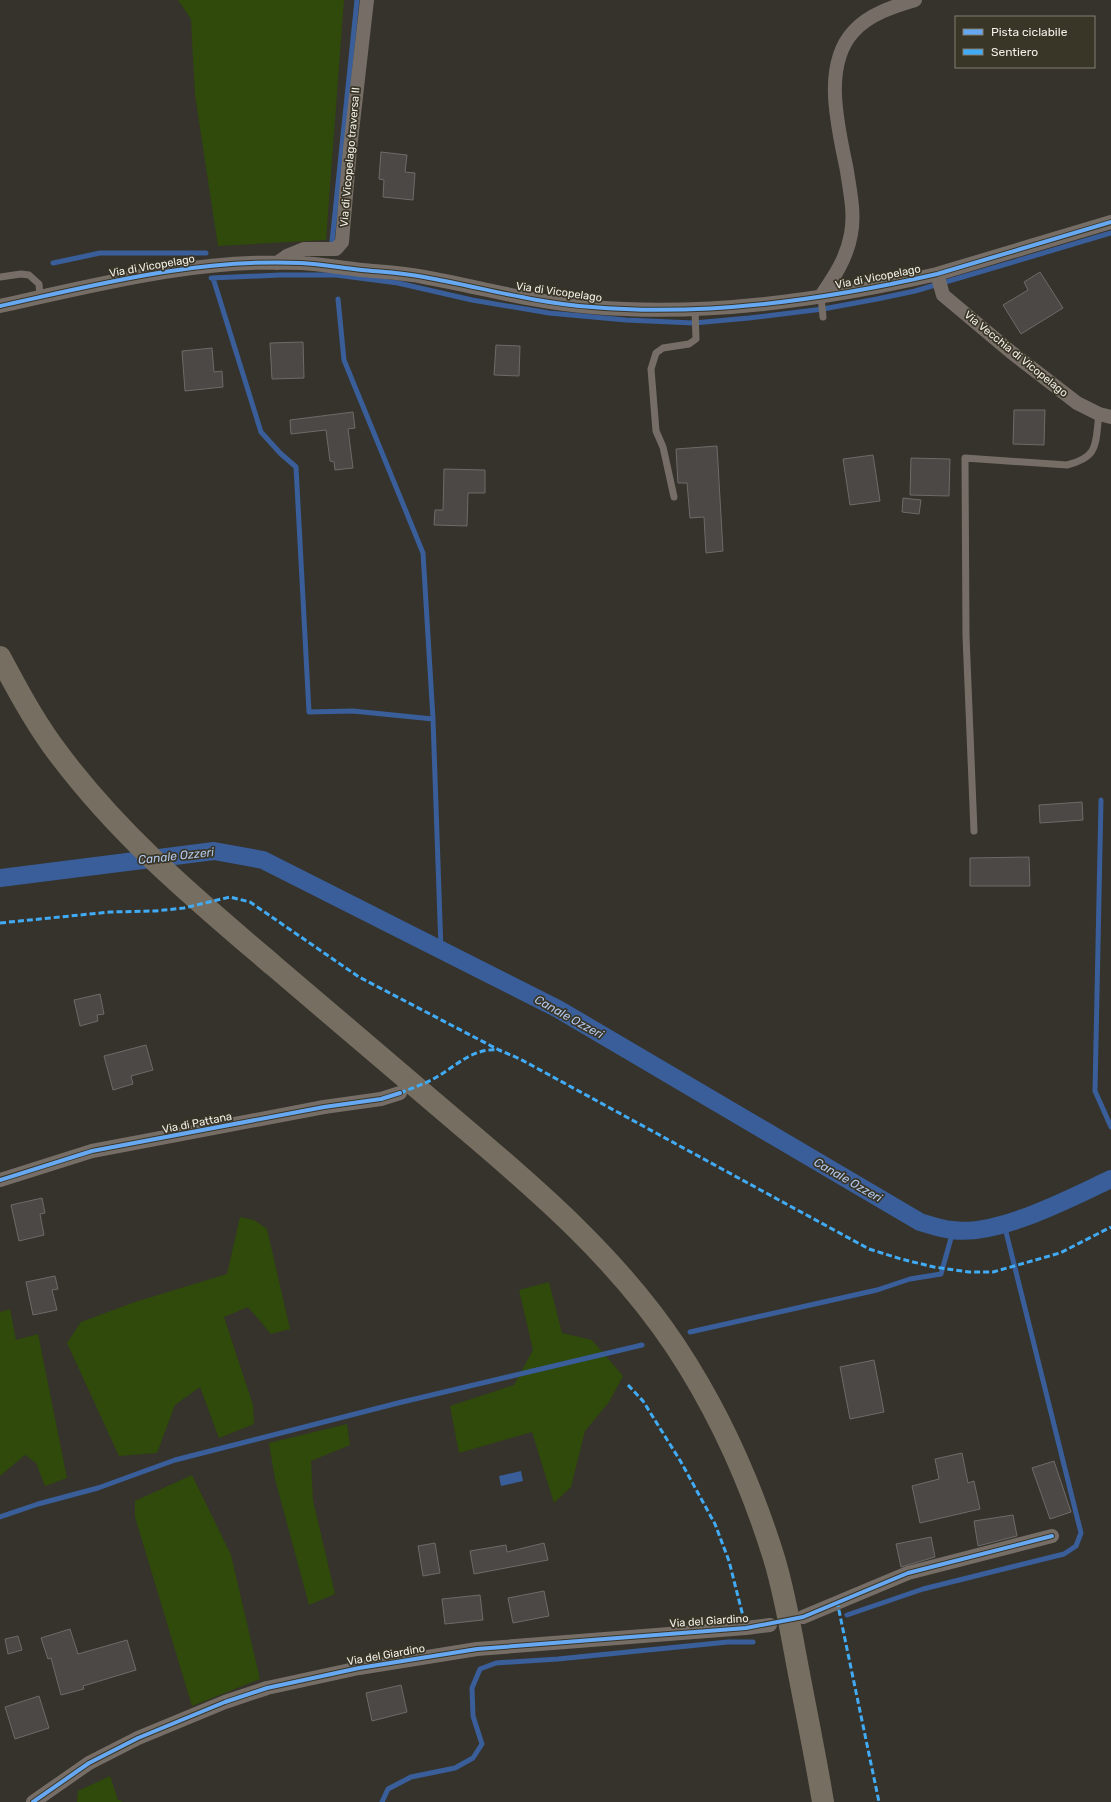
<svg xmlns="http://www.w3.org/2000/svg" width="1111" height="1802" font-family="Rubik,sans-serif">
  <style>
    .green { fill: #2f4a0a }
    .water { fill: #395e9a }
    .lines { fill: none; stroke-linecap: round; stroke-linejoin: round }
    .stream { stroke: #395e9a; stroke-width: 5 }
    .canal { stroke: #395e9a; stroke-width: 18 }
    .building { fill: #4c4846; stroke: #6e6a69 }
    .service { stroke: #766e66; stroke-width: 7 }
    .minor { stroke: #766e66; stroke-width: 14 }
    .primary { stroke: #776e62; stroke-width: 22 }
    .quiet { stroke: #42abf6; stroke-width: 3; stroke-dasharray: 6 3; stroke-linecap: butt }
    .cycleway-casing { stroke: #393527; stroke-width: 6 }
    .cycleway { stroke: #66a8f1; stroke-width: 4 }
    .labels { text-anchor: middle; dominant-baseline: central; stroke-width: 3.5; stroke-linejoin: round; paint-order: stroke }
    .street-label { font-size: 11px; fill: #f2efe7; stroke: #393527 }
    .water-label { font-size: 12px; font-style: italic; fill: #b1c8ed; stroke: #393527 }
  </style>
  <rect width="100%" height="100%" fill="#35332b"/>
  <!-- green -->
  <path class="green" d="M178,0H344L326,240L218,246L195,95L191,19Z
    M240,1217L254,1220L267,1229L290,1329L271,1334L248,1307L224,1317L253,1405L254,1424L219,1438L200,1387L175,1405L157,1453L119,1456L67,1343L81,1322L135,1302L227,1274Z
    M549,1282L562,1333L592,1340L623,1376L609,1402L585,1431L571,1487L554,1503L532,1432L459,1453L450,1406L514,1385L533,1350L519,1290Z
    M10,1309L16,1340L38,1334L67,1478L45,1486L36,1463L25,1455L0,1476V1312Z
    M347,1424L350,1445L311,1461L313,1500L335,1594L309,1605L275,1479L269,1443Z
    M192,1475L231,1555L260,1679L192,1706L135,1517V1501Z
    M110,1776L118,1800L124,1802H77L78,1791Z"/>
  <!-- water -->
  <path class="water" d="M521,1471L523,1481L501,1486L499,1476Z"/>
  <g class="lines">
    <!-- stream -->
    <path class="stream" d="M332,242L357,0
      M53,263L100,253H206
      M211,278L280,275H336L398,283L472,300L549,313L626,320L694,323L749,318L823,309L877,299L915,291L1111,233
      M213,278L261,432L280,453L296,467L309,712L353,711L433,719
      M338,299L344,360L423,553L433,719L441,950
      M1101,800L1095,1091L1111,1127
      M690,1332L877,1290L910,1279L941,1274L953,1231
      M0,1517L38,1504L98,1488L175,1460L398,1403L642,1345
      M847,1615L923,1589L1064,1554L1076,1546L1081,1533L1004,1224
      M382,1802L388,1789L411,1777L455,1768L473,1758L482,1744L473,1716L472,1688L480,1669L496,1663L558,1659L728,1642H753"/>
    <!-- canal -->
    <path class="canal" d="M0,878L214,851L263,860L558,1009L920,1222C930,1225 941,1229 952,1230C997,1237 1070,1198 1111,1179"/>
  </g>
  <!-- building -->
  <path class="building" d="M381,152L407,155L405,172L415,173L413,200L383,197L384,180L379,179Z
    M1040,272L1063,308L1021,334L1003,305L1028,290L1024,282Z
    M303,342L304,378L272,379L270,343Z
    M496,345L520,346L519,376L494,375Z
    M212,348L214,372L222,371L223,387L185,391L182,351Z
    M1014,410H1045L1044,445L1013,444Z
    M353,412L355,428L348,429L353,468L335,470L334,462L330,461L326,430L291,434L290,420Z
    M717,446L723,551L706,553L704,517L690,518L687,483H678L676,449Z
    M873,455L880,501L850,505L843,459Z
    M911,458L950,459L949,496L910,495Z
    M444,469L485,470V493H468L467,526L434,525L435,510H443Z
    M903,498L921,500L919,514L902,512Z
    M1082,802L1083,820L1040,823L1039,805Z
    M1029,857L1030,886H970V858Z
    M100,994L104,1014L97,1015L98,1021L80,1026L74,1000Z
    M146,1045L153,1070L131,1076L133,1084L113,1090L104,1056Z
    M42,1198L45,1213L40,1214L44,1235L19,1241L11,1205Z
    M55,1276L58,1289L52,1290L57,1310L33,1315L26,1282Z
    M874,1360L884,1412L850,1419L840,1367Z
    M962,1453L968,1483L974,1481L980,1509L920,1523L912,1486L939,1479L935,1459Z
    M1054,1461L1071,1512L1050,1519L1032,1468Z
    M1013,1515L1017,1536L978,1546L974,1521Z
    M931,1537L935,1557L901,1567L896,1544Z
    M435,1543L440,1573L423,1576L418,1546Z
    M544,1543L548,1560L474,1574L470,1551L506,1545L507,1552Z
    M544,1591L549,1616L513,1623L508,1598Z
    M480,1595L483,1620L445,1624L442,1599Z
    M70,1629L78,1654L127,1640L136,1670L83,1686L84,1689L61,1695L51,1658L48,1659L41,1638Z
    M18,1636L22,1650L8,1654L5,1639Z
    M401,1685L407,1712L372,1721L366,1693Z
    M39,1696L49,1728L15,1739L5,1707Z"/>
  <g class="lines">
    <!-- service -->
    <path class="service" d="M0,277L21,274L29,275L39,284L40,297
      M821,296L823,317
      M674,497L663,447L656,431L651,369L656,353L663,348L689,344L696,339L695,310
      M974,831L966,636L965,458L1067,465C1100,457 1095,443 1099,414"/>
    <!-- minor -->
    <path class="minor" d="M277,263L287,256L304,249H336L342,242L350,149L367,0
      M937,274L943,295L1011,352L1077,403L1099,414L1111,417
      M821,296C834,277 847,258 851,234C855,213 850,192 847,171C839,130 821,66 854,31C869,14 895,6 915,0
      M0,306C99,284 199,258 301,263C321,264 342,268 362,270C383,272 403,273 424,277C480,287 535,303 592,307C707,317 825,300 937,274L1111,222
      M0,1180L92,1151L324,1107L381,1099L400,1093
      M803,1617L908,1573L1052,1536
      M33,1802L89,1763L138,1738L225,1702L267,1688L359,1668L477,1649L746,1628L770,1625"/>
    <!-- primary -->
    <path class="primary" d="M0,657C16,687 32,717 52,745C115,832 193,897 274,966C337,1019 400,1073 463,1127C541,1193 619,1261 676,1347C719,1412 751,1484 774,1558C784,1591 790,1625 796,1658C805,1706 815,1754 823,1802"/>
    <!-- quiet -->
    <path class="quiet" d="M0,923L110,912L155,911L184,908L230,897L250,902L359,977L499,1050L520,1059L869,1249L901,1259L934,1267L969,1272H993L1060,1253L1111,1227
      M400,1093C412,1088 425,1084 435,1078C455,1067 472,1048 497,1050
      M628,1385L643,1401L681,1462L715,1524L729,1561L746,1628
      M837,1601L879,1802"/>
    <!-- cycleway casing -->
    <g class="cycleway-casing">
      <path id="cycleway" d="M0,306C99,284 199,258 301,263C321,264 342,268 362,270C383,272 403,273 424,277C480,287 535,303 592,307C707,317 825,300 937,274L1111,222
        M0,1180L92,1151L324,1107L381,1099L400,1093
        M33,1802L89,1763L138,1738L225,1702L267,1688L359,1668L477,1649L746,1628L803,1617L908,1573L1052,1536"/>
    </g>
    <!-- cycleway -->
    <use href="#cycleway" class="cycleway"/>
  </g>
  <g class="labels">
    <!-- street labels -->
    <g class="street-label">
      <text transform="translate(350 157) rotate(-85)">Via di Vicopelago traversa II</text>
      <text transform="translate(152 266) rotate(-10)">Via di Vicopelago</text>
      <text transform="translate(878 277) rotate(-11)">Via di Vicopelago</text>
      <text transform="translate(559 292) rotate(8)">Via di Vicopelago</text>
      <text transform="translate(1016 354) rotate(39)">Via Vecchia di Vicopelago</text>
      <text transform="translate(197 1123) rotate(-11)">Via di Pattana</text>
      <text transform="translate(709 1621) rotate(-4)">Via del Giardino</text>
      <text transform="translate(386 1655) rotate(-10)">Via del Giardino</text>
    </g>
    <!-- water labels -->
    <g class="water-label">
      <text transform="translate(176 856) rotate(-6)">Canale Ozzeri</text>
      <text transform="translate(569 1017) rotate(29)">Canale Ozzeri</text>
      <text transform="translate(848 1180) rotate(30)">Canale Ozzeri</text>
    </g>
  </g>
  <!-- legend -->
  <rect x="955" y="16" width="140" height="52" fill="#393527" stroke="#837f74"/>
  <rect x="963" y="29" width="20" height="6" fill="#66a8f1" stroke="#837f74"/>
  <text x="991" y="36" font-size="12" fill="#f2efe7">Pista ciclabile</text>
  <rect x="963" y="49" width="20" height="6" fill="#42abf6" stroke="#837f74"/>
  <text x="991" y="56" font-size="12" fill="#f2efe7">Sentiero</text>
</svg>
